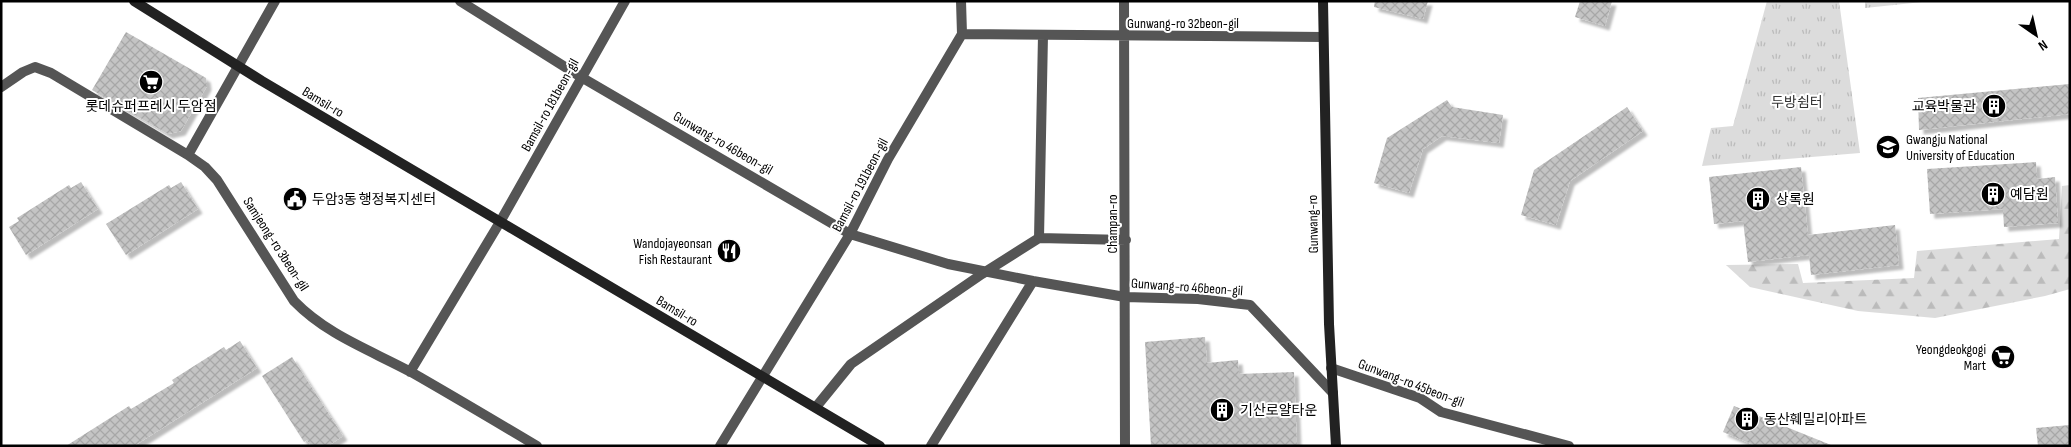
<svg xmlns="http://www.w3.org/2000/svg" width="2071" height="447" font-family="'Sofia Sans Condensed','Noto Sans KR',sans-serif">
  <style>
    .forest { fill: url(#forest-firs) }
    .park { fill: url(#park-tufts) }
    .building { fill: url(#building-cross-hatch); filter: url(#shadow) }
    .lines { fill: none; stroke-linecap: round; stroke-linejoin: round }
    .minor { stroke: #555; stroke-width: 10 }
    .secondary { stroke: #222; stroke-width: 10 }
    .labels { text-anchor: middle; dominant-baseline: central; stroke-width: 4; stroke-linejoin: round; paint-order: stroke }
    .street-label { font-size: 14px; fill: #000; stroke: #fff }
    .park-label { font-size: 14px; fill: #333; stroke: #fff }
    .poi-label { font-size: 14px; fill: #000; stroke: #fff; text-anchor: start }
  </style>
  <defs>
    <pattern id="forest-firs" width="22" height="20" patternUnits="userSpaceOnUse" patternTransform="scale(1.25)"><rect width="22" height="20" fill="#dcdcdc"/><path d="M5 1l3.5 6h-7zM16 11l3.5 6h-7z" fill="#bbb"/></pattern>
    <pattern id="park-tufts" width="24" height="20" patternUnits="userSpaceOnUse" patternTransform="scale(1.25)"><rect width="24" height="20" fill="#dcdcdc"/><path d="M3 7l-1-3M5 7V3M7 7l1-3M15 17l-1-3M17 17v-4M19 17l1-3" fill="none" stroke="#bbb"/></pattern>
    <pattern id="building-cross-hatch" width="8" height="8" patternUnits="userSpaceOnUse" patternTransform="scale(1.25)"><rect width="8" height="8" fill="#c4c4c4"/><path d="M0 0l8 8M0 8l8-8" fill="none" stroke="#a7a7a7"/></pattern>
    <filter id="shadow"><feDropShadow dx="4.5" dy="4.5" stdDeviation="1" flood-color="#0004"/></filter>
  </defs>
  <rect width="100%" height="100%" fill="#fff"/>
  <!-- forest -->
  <path class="forest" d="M2070,185V289L2045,296L1935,318L1858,311L1750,287L1726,265L1798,264L1803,283L1914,278L1917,251L2059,239L2062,186Z"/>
  <!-- park -->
  <path class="park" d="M1767,1H1839L1860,153L1702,166L1711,128L1733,126Z
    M1865,1H1932L1865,8Z"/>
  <!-- building -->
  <path class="building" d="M1375,1H1428L1423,19L1374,7Z
    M1580,1H1612L1605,26L1575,17Z
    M126,32L206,78L207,86L181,131L168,134L92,90Z
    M2070,84V114L1919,130L1918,98Z
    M1447,100L1452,107L1503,115L1499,143L1442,136L1423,149L1409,193L1374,183L1387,138Z
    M1627,107L1643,131L1570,181L1556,225L1521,215L1534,170Z
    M2036,162L2037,179L2055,177L2058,223L2004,227L2003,209L1930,214L1927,169Z
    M1801,167L1808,235L1895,225L1899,265L1811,275L1809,255L1748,262L1743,221L1714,224L1709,177Z
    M81,182L98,209L26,255L9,227L19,221L17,218L69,185L71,188Z
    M181,182L198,209L126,255L106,224L169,185L171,188Z
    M1205,337L1207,363L1238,360L1239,374L1294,372L1297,446H1151L1145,342Z
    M240,341L257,368L134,446H66L129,406L131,409L174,383L172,380L224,347L226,350Z
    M292,357L343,436L328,446H311L307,440L304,442L262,376Z
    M1734,406L1831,445V446H1756L1723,432Z
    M2070,425V446H2038L2036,428Z"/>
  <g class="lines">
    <!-- minor -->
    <path class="minor" d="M460,1L581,77L850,234L948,264L1033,281L1125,297L1198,299L1250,305L1333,393
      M1124,1L1125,446
      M962,34L1323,37
      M1,87L23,72L35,67L51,73L188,155L205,167L217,180L294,301C327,335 370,350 411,372C453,396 495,421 537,446
      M188,155L275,1
      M1039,238L1043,35
      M1331,368L1420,398L1441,412L1569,446
      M410,372L500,222L625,1
      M816,407L851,364L982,274L1039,238L1126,240
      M720,446L850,234L888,159L962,34L961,1
      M931,446L1033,281"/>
    <!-- secondary -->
    <path class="secondary" d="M134,1L262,81L880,446
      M1323,1L1329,324L1336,446"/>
  </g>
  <!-- icons -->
  <defs>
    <g id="supermarket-disc" transform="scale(1.25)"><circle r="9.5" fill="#000" stroke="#fff"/><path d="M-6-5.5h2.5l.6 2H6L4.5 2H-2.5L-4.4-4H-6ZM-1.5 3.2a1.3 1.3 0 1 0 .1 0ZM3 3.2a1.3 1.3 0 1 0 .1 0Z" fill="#fff"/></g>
    <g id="building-disc" transform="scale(1.25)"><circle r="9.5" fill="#000" stroke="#fff"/><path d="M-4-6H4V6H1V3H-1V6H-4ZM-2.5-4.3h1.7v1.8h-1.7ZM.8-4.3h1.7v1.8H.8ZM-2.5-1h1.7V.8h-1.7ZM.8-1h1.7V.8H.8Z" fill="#fff"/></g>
    <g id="university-disc" transform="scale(1.25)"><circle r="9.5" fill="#000" stroke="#fff"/><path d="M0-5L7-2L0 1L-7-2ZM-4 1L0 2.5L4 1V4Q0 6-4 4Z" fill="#fff"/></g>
    <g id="civic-disc" transform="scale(1.25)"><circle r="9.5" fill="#000" stroke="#fff"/><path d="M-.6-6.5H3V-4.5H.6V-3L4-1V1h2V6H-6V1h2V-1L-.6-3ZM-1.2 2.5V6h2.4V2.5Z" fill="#fff"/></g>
    <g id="restaurant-disc" transform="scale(1.25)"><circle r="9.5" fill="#000" stroke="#fff"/><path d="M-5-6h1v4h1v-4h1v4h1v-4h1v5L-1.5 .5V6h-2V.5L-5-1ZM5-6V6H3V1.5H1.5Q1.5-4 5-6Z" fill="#fff"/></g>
  </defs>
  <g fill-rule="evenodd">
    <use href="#supermarket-disc" x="151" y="82"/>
    <use href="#building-disc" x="1994" y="106"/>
    <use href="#university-disc" x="1888" y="147"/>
    <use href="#building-disc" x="1993" y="194"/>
    <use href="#civic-disc" x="295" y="199"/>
    <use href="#building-disc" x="1758" y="199"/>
    <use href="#restaurant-disc" x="729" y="251"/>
    <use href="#supermarket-disc" x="2003" y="357"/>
    <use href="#building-disc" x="1222" y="410"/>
    <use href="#building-disc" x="1747" y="419"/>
  </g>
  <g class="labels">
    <!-- street labels -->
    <g class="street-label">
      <text x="1183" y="23">Gunwang-ro 32beon-gil</text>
      <text transform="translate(323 102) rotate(31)">Bamsil-ro</text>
      <text transform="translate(550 105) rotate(-61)">Bamsil-ro 181beon-gil</text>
      <text transform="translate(723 143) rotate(30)">Gunwang-ro 46beon-gil</text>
      <text transform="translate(860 185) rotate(-62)">Bamsil-ro 191beon-gil</text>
      <text transform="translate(1112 224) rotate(-90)">Champan-ro</text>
      <text transform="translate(1313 224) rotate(-91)">Gunwang-ro</text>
      <text transform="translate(276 244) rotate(57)">Samjeong-ro 3beon-gil</text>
      <text transform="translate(1187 287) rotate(4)">Gunwang-ro 46beon-gil</text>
      <text transform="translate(677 311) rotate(31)">Bamsil-ro</text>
      <text transform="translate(1411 383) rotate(21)">Gunwang-ro 45beon-gil</text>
    </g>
    <!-- park labels -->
    <g class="park-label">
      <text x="1797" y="102">두방쉼터</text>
    </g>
    <!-- poi labels -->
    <g class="poi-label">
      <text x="151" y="106" text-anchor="middle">롯데슈퍼프레시 두암점</text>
      <text x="1976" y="106" text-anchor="end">교육박물관</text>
      <text x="1906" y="139">Gwangju National<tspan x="1906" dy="16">University of Education</tspan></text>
      <text x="2010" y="194">예담원</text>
      <text x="312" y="199">두암3동 행정복지센터</text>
      <text x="1776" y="199">상록원</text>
      <text x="712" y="243" text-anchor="end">Wandojayeonsan<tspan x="712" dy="16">Fish Restaurant</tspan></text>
      <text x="1986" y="349" text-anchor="end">Yeongdeokgogi<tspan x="1986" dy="16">Mart</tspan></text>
      <text x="1240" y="410">기산로얄타운</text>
      <text x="1764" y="419">동산훼밀리아파트</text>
    </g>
  </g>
  <!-- border -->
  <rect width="2071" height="447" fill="none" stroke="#000000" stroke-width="5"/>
  <!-- north arrow -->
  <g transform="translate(2036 35) rotate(146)" stroke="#ffffff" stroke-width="4" paint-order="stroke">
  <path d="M0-4L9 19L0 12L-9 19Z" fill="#000000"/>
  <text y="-8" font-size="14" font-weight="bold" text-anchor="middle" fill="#000000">N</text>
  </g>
</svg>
